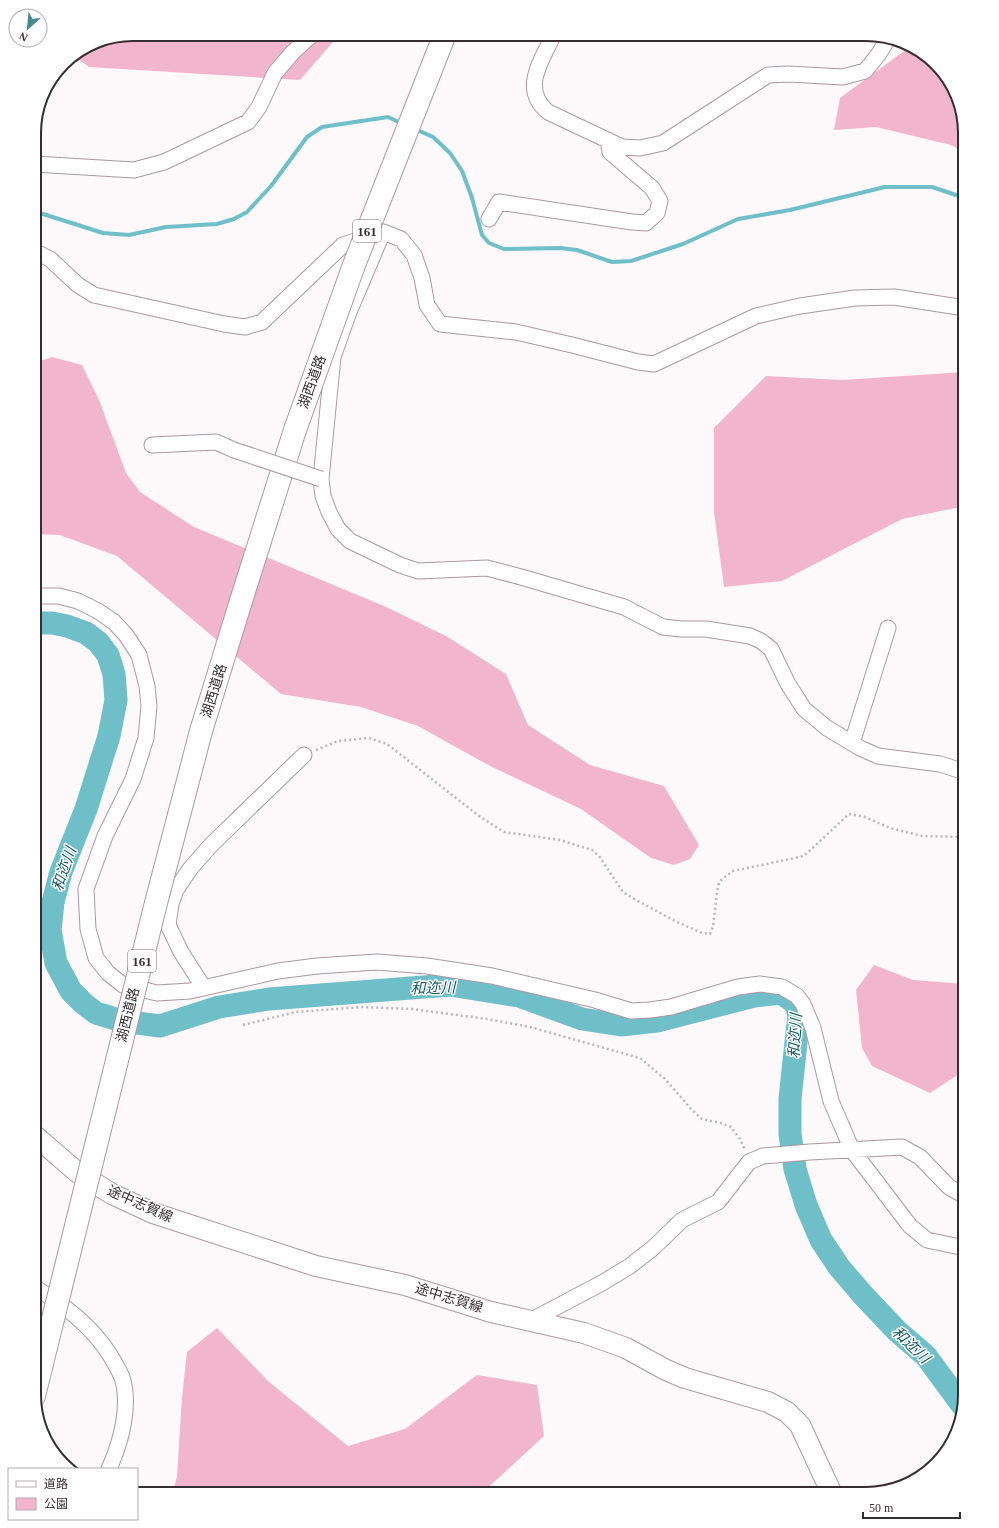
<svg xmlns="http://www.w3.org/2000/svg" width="999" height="1528" font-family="'Times New Roman','Noto Sans JP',serif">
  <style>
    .green { fill: #f1b6cc }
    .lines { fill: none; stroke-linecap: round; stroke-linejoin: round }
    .stream { stroke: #6fbfc9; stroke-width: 4 }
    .river { stroke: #6fbfc9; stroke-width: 23 }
    .minor-casing { stroke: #ac989f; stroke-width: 17 }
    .major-casing { stroke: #ac989f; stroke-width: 22 }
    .highway-casing { stroke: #ac989f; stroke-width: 24 }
    .path { stroke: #bbb5b7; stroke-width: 2.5; stroke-dasharray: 2 3; stroke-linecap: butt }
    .minor { stroke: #fff; stroke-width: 15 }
    .major { stroke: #fff; stroke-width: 20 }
    .highway { stroke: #fff; stroke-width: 22 }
    .minor-bridge-casing { stroke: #ac989f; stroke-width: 17; stroke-linecap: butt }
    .highway-bridge-casing { stroke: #ac989f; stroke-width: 24; stroke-linecap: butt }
    .minor-bridge { stroke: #fff; stroke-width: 15 }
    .highway-bridge { stroke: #fff; stroke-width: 22 }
    .labels { text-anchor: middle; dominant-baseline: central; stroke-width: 3; stroke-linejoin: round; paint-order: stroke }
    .shield { fill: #fff; stroke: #726d6f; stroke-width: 1 }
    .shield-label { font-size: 13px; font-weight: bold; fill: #362e31 }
    .street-label { font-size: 14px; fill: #362e31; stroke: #fff }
    .water-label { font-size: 15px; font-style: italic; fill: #155a61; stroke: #fff }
    .rim { fill: none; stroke: #362e31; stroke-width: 2 }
  </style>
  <rect width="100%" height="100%" fill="#fdf8fa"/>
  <!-- green -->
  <path class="green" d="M133,34H340L300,80L89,67L74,56L95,41Z
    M911,46L916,47L952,84L965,133V152L951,145L876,127L834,130L840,98Z
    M52,357L82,365L99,400L126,473L140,492L194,527L384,606L446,636L506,674L528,725L590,765L664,786L699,845L690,859L674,865L651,858L581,809L490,766L418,726L361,707L281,694L117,556L60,535L34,534V363Z
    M965,372V506L902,519L782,581L724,587L714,512V428L766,376L842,380Z
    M874,965L913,980L965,984V1070L930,1093L872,1066L862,1048L856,990Z
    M217,1328L269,1382L348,1446L405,1429L477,1375L537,1385L544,1436L481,1494H172L177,1477L182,1397L187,1352Z"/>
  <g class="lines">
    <!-- stream -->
    <path class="stream" d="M415,129L433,137L450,153L462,171L472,198L482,235L489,243L504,249L560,248L577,250L612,262L631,261L683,244L738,219L790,210L885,187H932L965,198
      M34,213L43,214L103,233L129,235L166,227L217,224L234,219L247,212L271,186L307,137L322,127L388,117L403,124"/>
    <!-- river -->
    <path class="river" d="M34,623H52L67,626L86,633L98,642L108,655L114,674L116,700L109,736L86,809L61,872L53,902L50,930L56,963L71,991L83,1003L96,1013L122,1021L160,1026L219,1007L269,999L450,985L519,996L582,1019L621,1025L657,1021L754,996L781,993L795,1003L799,1014L790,1099V1134L795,1169L806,1205L821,1240L839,1267L863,1295L897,1331L926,1356L962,1405"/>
    <!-- minor casing -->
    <g class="minor-casing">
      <path id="minor" d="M554,34C542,60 520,89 548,112L622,147L640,148L663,143L768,75L788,74L843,77L865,71L878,55L888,39
        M34,164L134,170L164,162L248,122L259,107L275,73L293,52L313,34
        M489,219L499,202L632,222L646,223L657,213L660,201L652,188L610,152L608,140
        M383,232L349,312L333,357L321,479L323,496L329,512L338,529L350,541L400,565L418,571L487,568L521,577L624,607L663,627L681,629H706L750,636L761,641L771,649L788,684L804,709L827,728L860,748L878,756L940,764L965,772
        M34,251L50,259L78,285L94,295L224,324L245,327L262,322L343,245L383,232L401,239L414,255L422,278L427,305L440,324L516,332L572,345L638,362L654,364L756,316L800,306L855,298L894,297L965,308
        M152,445L216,442L234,450
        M34,596H59L78,601L98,611L114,622L126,635L139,655L147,686L149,706L146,738L133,779L105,836L86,889L88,929L96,958L108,973L123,985L157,993L190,991L278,971L317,966L377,962L427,966L492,976L595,1000L631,1011L650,1010L671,1007L738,987L760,984L782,987L797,996L803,1004L813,1028L831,1101L852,1150L910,1226L927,1240L965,1248
        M852,743L888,628
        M204,988L181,952L168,925L171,904L176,890L190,869L211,845L304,755
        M34,1287C64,1305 91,1325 110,1355C114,1362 119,1370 122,1377C131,1406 121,1442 109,1469
        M530,1321L602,1283L630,1266L653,1248L682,1220L718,1202L749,1162L763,1156L810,1152L902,1147L920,1157L949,1187L965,1196"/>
    </g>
    <!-- major casing -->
    <g class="major-casing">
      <path id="major" d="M34,1135L77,1172L112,1194L153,1213L316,1266L405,1285L491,1312L584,1333L626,1348L666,1370L685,1378L768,1402L787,1412L800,1425L832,1494"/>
    </g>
    <!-- highway casing -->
    <g class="highway-casing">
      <path id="highway" d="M241,601L295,430
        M34,1396L52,1323"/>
    </g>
    <!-- path -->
    <path class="path" d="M316,750L338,741L369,738L387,744L479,816L504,832L560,840L592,850L599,856L623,892L636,900L675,921L702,933L710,934L713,927L717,892L719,883L722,879L733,871L804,856L849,814L865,817L890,828L922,836L965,837
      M243,1025L296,1012L363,1007L412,1009L487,1019L530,1027L640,1058L665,1079L692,1110L702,1119L721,1123L731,1127L740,1139L745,1150"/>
    <!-- minor -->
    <use href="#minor" class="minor"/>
    <!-- major -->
    <use href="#major" class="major"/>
    <!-- highway -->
    <use href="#highway" class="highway"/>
    <!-- minor-bridge casing -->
    <g class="minor-bridge-casing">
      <path id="minor-bridge" d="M234,450L321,479"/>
    </g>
    <!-- highway-bridge casing -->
    <g class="highway-bridge-casing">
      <path id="highway-bridge" d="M295,430L354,265L445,34
        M52,1323L156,903L201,731L241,601"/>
    </g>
    <!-- minor-bridge -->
    <use href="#minor-bridge" class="minor-bridge"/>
    <!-- highway-bridge -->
    <use href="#highway-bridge" class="highway-bridge"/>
  </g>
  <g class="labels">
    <!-- shield labels -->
    <g class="shield">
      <rect x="353" y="220" width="28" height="22" rx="3"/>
      <rect x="128" y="950" width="28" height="22" rx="3"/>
    </g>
    <g class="shield-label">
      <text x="367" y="231">161</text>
      <text x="142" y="961">161</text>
    </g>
    <!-- street labels -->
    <g class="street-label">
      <text transform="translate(312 382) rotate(-70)">湖西道路</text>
      <text transform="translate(214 691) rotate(-73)">湖西道路</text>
      <text transform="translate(128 1015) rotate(-76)">湖西道路</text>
      <text transform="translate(140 1204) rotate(24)">途中志賀線</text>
      <text transform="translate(449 1298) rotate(17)">途中志賀線</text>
    </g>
    <!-- water labels -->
    <g class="water-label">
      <text transform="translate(64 869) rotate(-71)">和迩川</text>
      <text transform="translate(433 988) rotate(-1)">和迩川</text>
      <text transform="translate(795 1036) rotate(-87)">和迩川</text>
      <text transform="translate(911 1345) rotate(44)">和迩川</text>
    </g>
  </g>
  <!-- crop -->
  <path d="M0 0H999V1528H0ZM133 41H866A92 92 0 0 1 958 133V1395A92 92 0 0 1 866 1487H133A92 92 0 0 1 41 1395V133A92 92 0 0 1 133 41Z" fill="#fff" fill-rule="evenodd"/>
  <path class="rim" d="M133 41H866A92 92 0 0 1 958 133V1395A92 92 0 0 1 866 1487H133A92 92 0 0 1 41 1395V133A92 92 0 0 1 133 41Z"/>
  <!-- legend -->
  <rect x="8" y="1468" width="130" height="52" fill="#ffffff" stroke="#afabad"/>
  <rect x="16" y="1481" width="20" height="6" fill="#ffffff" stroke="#afabad"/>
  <text x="44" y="1488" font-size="12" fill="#362e31">道路</text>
  <rect x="16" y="1498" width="20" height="12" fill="#f1b6cc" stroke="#afabad"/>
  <text x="44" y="1508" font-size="12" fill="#362e31">公園</text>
  <!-- north arrow -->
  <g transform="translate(28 28) rotate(207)"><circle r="19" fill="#ffffff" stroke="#afabad"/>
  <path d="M0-3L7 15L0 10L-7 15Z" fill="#438a93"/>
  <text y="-6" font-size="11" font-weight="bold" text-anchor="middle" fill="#362e31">N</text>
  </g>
  <!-- scale -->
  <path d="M863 1512v6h97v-6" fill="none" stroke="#362e31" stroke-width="2"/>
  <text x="869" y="1512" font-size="12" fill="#362e31" stroke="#ffffff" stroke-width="3" paint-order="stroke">50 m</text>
</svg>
